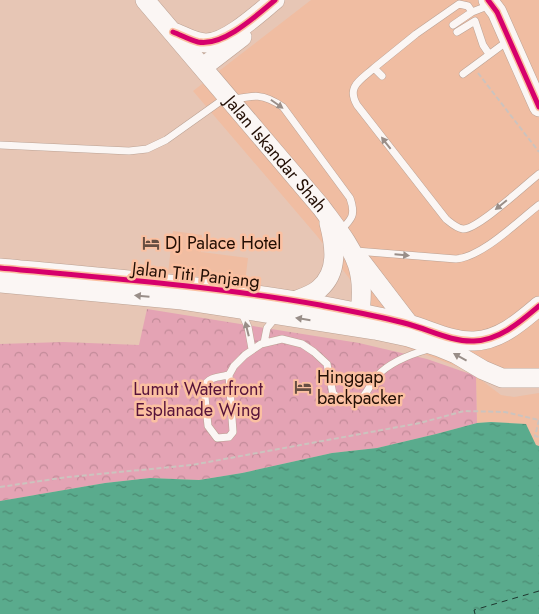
<svg xmlns="http://www.w3.org/2000/svg" width="539" height="614" font-family="Jost,sans-serif">
  <style>
    .built { fill: #f0bda2 }
    .forest { fill: url(#forest-crowns) }
    .water { fill: url(#water-ripples) }
    .lines { fill: none; stroke-linecap: round; stroke-linejoin: round }
    .ferry { stroke: #1e372f; stroke-width: 1; stroke-dasharray: 6 5; stroke-linecap: butt }
    .lane-casing { stroke: #bba294; stroke-width: 8 }
    .secondary-casing { stroke: #bba294; stroke-width: 20 }
    .path { stroke: #ccc3be; stroke-width: 2; stroke-dasharray: 5 2.5; stroke-linecap: butt }
    .lane { stroke: #fbf6f4; stroke-width: 7 }
    .secondary { stroke: #fbf6f4; stroke-width: 19 }
    .cycleway-casing { stroke: #fbc0a1; stroke-width: 8 }
    .cycleway { stroke: #d6006c; stroke-width: 5 }
    .oneway { fill: #998e88 }
    .labels { text-anchor: middle; dominant-baseline: central; stroke-width: 5; stroke-linejoin: round; paint-order: stroke }
    .street-label { font-size: 18px; fill: #220e04; stroke: #fbc0a1 }
    .poi-label { font-size: 18px; fill: #220e04; stroke: #fbc0a1; text-anchor: start }
    .park-label { font-size: 18px; fill: #57133a; stroke: #fbc0a1 }
  </style>
  <defs>
    <pattern id="forest-crowns" width="20" height="18" patternUnits="userSpaceOnUse" patternTransform="scale(1.25)"><rect width="20" height="18" fill="#e4a3b4"/><path d="M2 6a3 3 0 1 1 6 0M12 15a3 3 0 1 1 6 0" fill="none" stroke="#c38b99"/></pattern>
    <pattern id="water-ripples" width="26" height="14" patternUnits="userSpaceOnUse" patternTransform="scale(1.25)"><rect width="26" height="14" fill="#5aab8d"/><path d="M2 4q2-2 4 0t4 0M15 11q2-2 4 0t4 0" fill="none" stroke="#4a8a71"/></pattern>
  </defs>
  <rect width="100%" height="100%" fill="#e7c6b5"/>
  <!-- built -->
  <path class="built" d="M311,0H539V384L511,387L400,345L317,236L193,91Z
    M173,231L202,235L201,252L248,258L245,282L168,273Z
    M476,376L501,395L514,397L539,393V446L536,445L532,439L526,424L491,422L477,423Z"/>
  <!-- forest -->
  <path class="forest" d="M147,309L359,343L427,359L476,376L477,423L436,434L377,448L332,453L242,473L199,480L150,478L105,483L0,501V344L63,342L139,345Z"/>
  <!-- water -->
  <path class="water" d="M491,422L526,424L536,445L539,446V614H0V501L105,483L150,478L199,480L242,473L332,453L377,448L436,434L477,423Z"/>
  <g class="lines">
    <!-- ferry -->
    <path class="ferry" d="M475,614L474,610L539,591"/>
    <!-- lane casing -->
    <g class="lane-casing">
      <path id="lane" d="M453,25L472,12L490,5
        M457,32L475,21L483,45L489,54
        M374,68L416,34L459,4L468,6L472,12
        M463,74L509,40
        M382,76L374,68C361,80 346,86 357,105L446,219C451,223 456,228 463,229C477,230 525,185 539,174
        M231,100C254,95 263,93 283,107L350,198C356,215 352,219 340,231
        M0,145L129,151L147,149L166,140L225,98
        M356,251L456,259C482,257 517,222 539,205
        M241,311L248,327L252,349
        M264,343L267,328L276,317
        M229,375C219,377 208,377 204,387L208,426L217,438L229,437L233,432L229,375L234,366L245,355L261,344L282,339L302,344L314,352L327,364L333,394L342,400L355,402C367,397 369,385 377,376C390,362 411,354 429,349"/>
    </g>
    <!-- secondary casing -->
    <g class="secondary-casing">
      <g id="secondary">
        <path id="s1" d="M145,0L321,207C354,252 369,266 358,325"/>
        <path d="M488,0L497,12L539,107"/>
        <path d="M176,33C186,37 195,43 206,43C227,43 259,13 275,0"/>
        <path d="M203,67L242,37"/>
        <path d="M360,260L409,324"/>
        <path d="M0,268C107,278 214,286 320,305C349,311 379,316 408,324C430,330 452,342 474,341C500,340 520,322 539,306"/>
        <path d="M0,283L182,300L375,330L408,337L439,347L456,354L483,370L502,378H539"/>
        <path d="M294,301C302,298 312,295 319,289C339,272 335,246 329,223"/>
      </g>
    </g>
    <!-- path -->
    <path class="path" d="M478,73L539,152
      M539,420L535,436L539,437
      M0,487L68,477L192,465L420,423L464,411L505,412L539,420"/>
    <!-- lane -->
    <use href="#lane" class="lane"/>
    <!-- secondary -->
    <use href="#secondary" class="secondary"/>
    <!-- cycleway casing -->
    <g class="cycleway-casing">
      <path id="cycleway" d="M488,0L497,12L539,107
        M173,32C181,35 190,40 198,42C223,47 257,15 275,0
        M0,268C107,278 214,286 320,305C349,311 379,316 408,324C430,330 452,342 474,341C500,340 520,322 539,306"/>
    </g>
    <!-- cycleway -->
    <use href="#cycleway" class="cycleway"/>
  </g>
  <!-- one-way arrows -->
  <defs><path id="oneway-solid" d="M-6-.8H1V-3.2L6.5 0L1 3.2V.8H-6Z" transform="scale(1.25)"/></defs>
  <g class="oneway">
    <use href="#oneway-solid" transform="translate(277 104) rotate(35)"/>
    <use href="#oneway-solid" transform="translate(386 143) rotate(-128)"/>
    <use href="#oneway-solid" transform="translate(501 205) rotate(141)"/>
    <use href="#oneway-solid" transform="translate(402 255) rotate(5)"/>
    <use href="#oneway-solid" transform="translate(142 296) rotate(-175)"/>
    <use href="#oneway-solid" transform="translate(303 319) rotate(-171)"/>
    <use href="#oneway-solid" transform="translate(247 329) rotate(-104)"/>
    <use href="#oneway-solid" transform="translate(460 357) rotate(-151)"/>
  </g>
  <!-- icons -->
  <defs>
    <g id="hotel-bare" transform="scale(1.35)"><path d="M-6-4.5h1.5V1H6V5H4.5V3h-9V5H-6ZM-4 0a1.8 1.8 0 1 1 3.6 0ZM.5 0V-2.5h3Q6-2.5 6 0Z" fill="#674e42" stroke="#fbc0a1" stroke-width="2.5" paint-order="stroke"/></g>
  </defs>
  <g fill-rule="evenodd">
    <use href="#hotel-bare" x="151" y="243"/>
    <use href="#hotel-bare" x="303" y="387"/>
  </g>
  <g class="labels">
    <!-- street labels -->
    <g class="street-label">
      <text stroke="none"><textPath href="#s1" startOffset="202">Jalan Iskandar Shah</textPath></text>
      <text transform="translate(196 275) rotate(6)">Jalan Titi Panjang</text>
    </g>
    <!-- poi labels -->
    <g class="poi-label">
      <text x="165" y="243">DJ Palace Hotel</text>
      <text x="317" y="377">Hinggap<tspan x="317" dy="21">backpacker</tspan></text>
    </g>
    <!-- park labels -->
    <g class="park-label">
      <text x="198" y="389">Lumut Waterfront<tspan x="198" dy="21">Esplanade Wing</tspan></text>
    </g>
  </g>
</svg>
